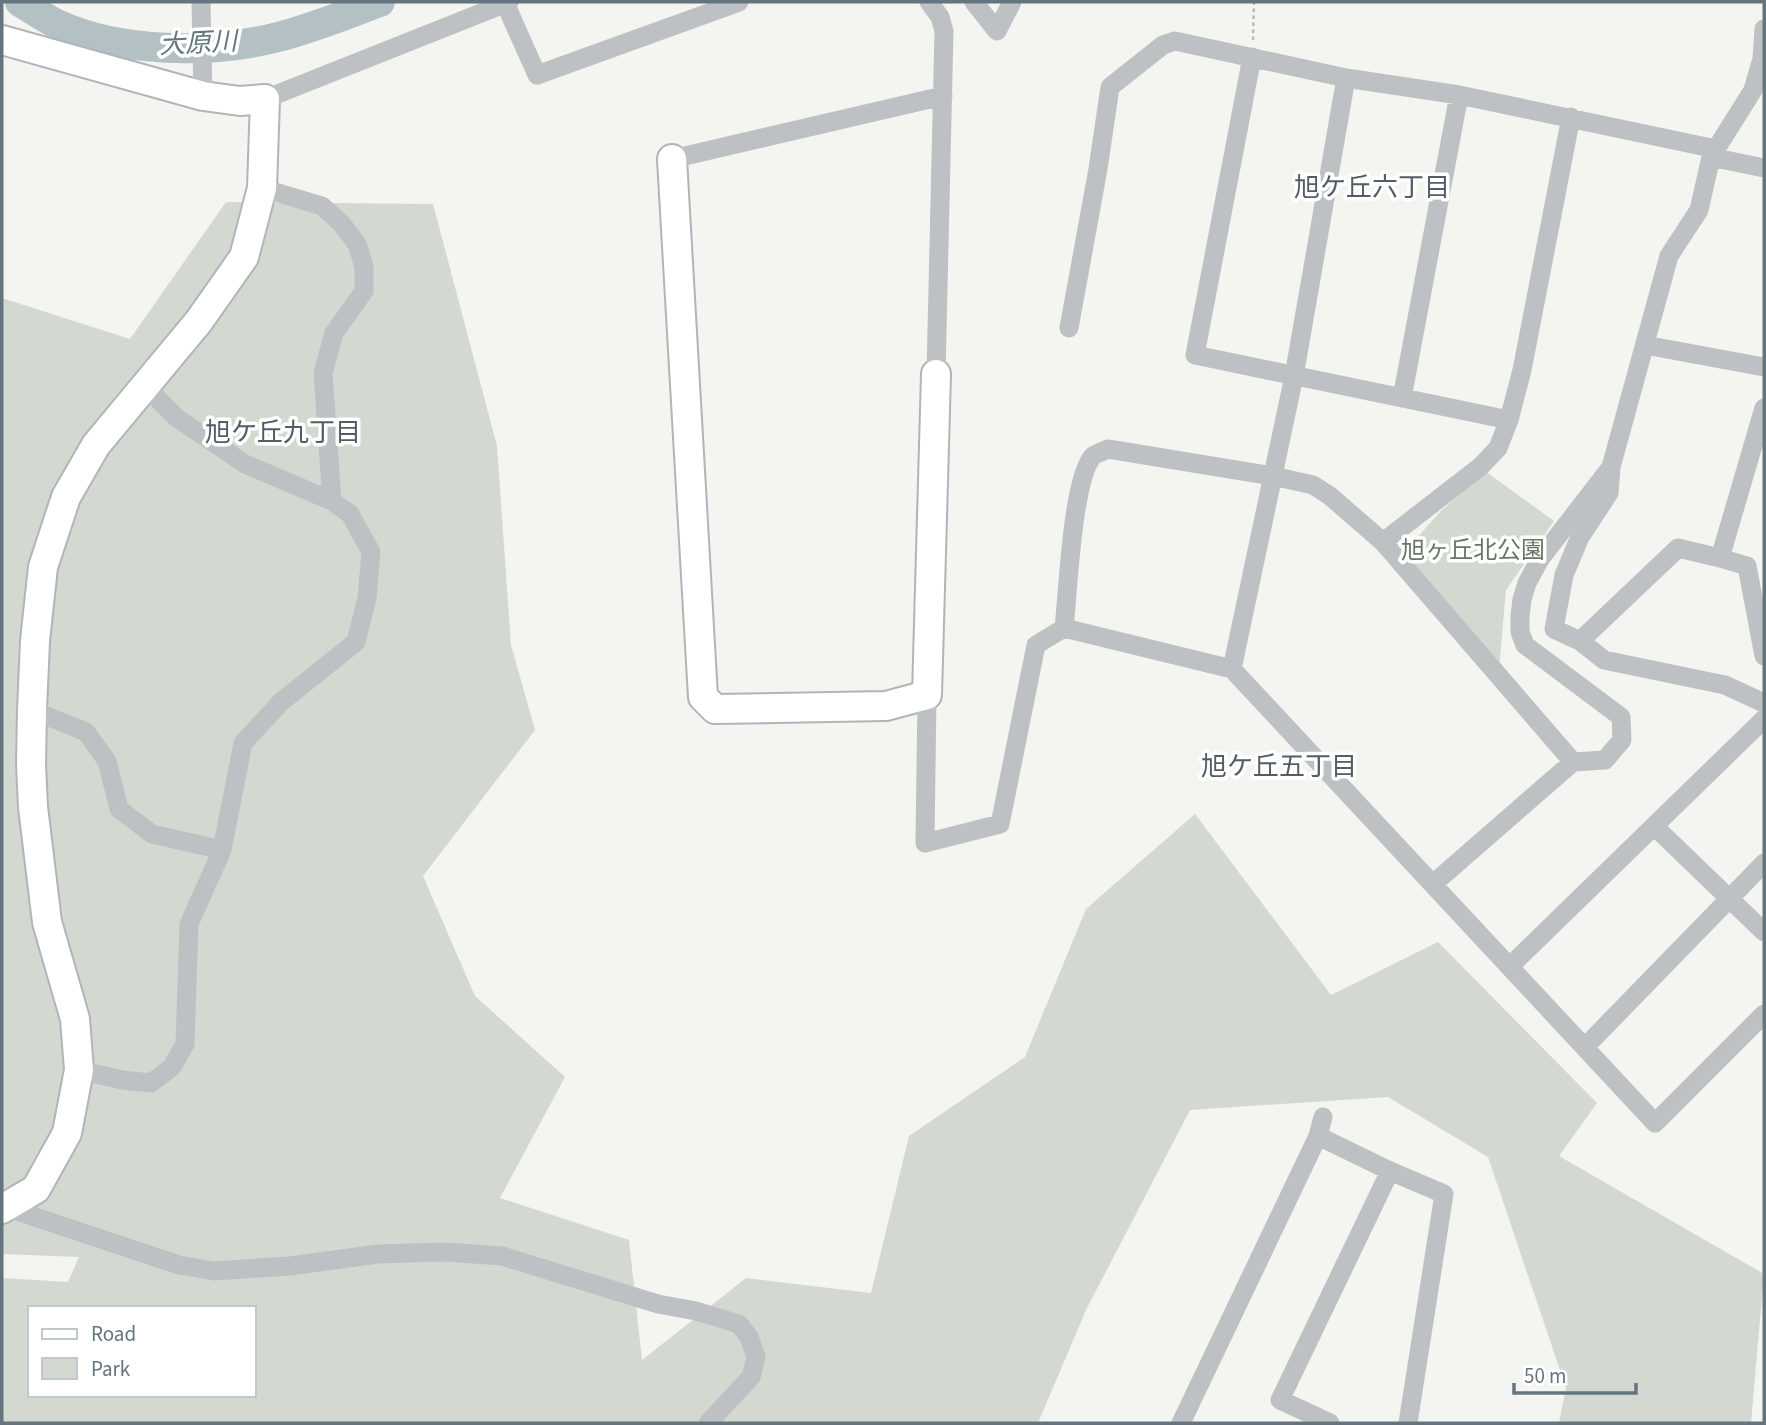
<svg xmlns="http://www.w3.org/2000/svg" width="1766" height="1425" font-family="'Source Sans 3','Noto Sans JP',sans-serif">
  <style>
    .green { fill: #d3d9d0; fill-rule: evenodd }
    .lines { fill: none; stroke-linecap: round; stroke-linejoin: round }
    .river { stroke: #b4c1c4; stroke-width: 30 }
    .secondary-casing { stroke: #b0b5b9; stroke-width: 32 }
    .path { stroke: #b7babc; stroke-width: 2.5; stroke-dasharray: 3.5 3.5; stroke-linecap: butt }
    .street { stroke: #bdc1c4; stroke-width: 19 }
    .secondary { stroke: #fff; stroke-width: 28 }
    .labels { text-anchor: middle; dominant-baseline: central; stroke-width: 7; stroke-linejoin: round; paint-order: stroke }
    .park-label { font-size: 24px; fill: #687763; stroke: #fff }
    .water-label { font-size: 26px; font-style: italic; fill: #61777d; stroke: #fff }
    .neighbourhood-label { font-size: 26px; fill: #525e65; stroke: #fff }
  </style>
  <rect width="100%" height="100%" fill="#f4f4f0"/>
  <!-- green -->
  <path class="green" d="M226,202L433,204L497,446L511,645L535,730L423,876L475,996L565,1077L500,1198L629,1240L642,1360L746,1278L871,1293L909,1136L1025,1057L1086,909L1195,814L1331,995L1438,942L1597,1103L1559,1156L1764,1274L1751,1423H1559L1566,1388L1488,1157L1388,1097L1190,1110L1086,1310L1038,1423H2V1278L68,1282L79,1257L2,1254V298L130,339ZM30,1308H254V1395H30Z
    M1485,471L1554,521L1506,590L1499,669L1408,560L1407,549L1440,512Z"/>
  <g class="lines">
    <!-- river -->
    <path class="river" d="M20,2C32,9 44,18 57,24C120,53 212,54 278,37C313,28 347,14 380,2"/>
    <!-- secondary casing -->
    <g class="secondary-casing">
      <path id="secondary" d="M2,40L203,96L240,101L265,99L262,188L244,257L199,321L96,445L66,497L43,567L35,641L32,710L31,764L33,807L47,922L75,1019L79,1070L67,1133L36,1189L2,1209
        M672,159L703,697L715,709L886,706L927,695L936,374"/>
    </g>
    <!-- path -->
    <path class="path" d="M1253,40L1254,2"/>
    <!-- street -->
    <path class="street" d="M201,2L203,96
      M929,2L940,17L944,31L936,374
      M974,2L997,31L1012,2
      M505,3L537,75L739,2
      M1252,57L1195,355L1509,420
      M1346,78L1294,376L1232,669L1655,1123L1764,1014
      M265,99L509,2
      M1571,117L1522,370L1509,420L1498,448L1481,466L1383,542L1573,762
      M1711,157L1764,168
      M672,159L943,96
      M262,188L322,206L341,223L357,244L364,266V291L334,333L323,373L332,501
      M1069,328L1098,169L1110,87L1163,45L1175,41L1346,78L1459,95L1716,149
      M1645,345L1764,367
      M1402,398L1459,95
      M1764,408L1720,558L1747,566L1764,656
      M1611,467L1609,493L1580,537L1564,575L1554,629L1580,641L1604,660L1725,685L1764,703
      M1580,641L1678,548L1720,558
      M1232,669L1064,628C1068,594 1072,479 1093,456C1097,453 1104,451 1108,449L1273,476L1313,485L1330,496L1383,542
      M927,695L925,843L1000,824L1036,645L1064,628
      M32,710L86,732L107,761L119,809L152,834L222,850
      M1654,826L1764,932
      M1433,884L1573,762L1605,760L1622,740L1621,717L1525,645L1520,632V616L1522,599L1527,583L1540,559L1611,467L1669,256L1699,210L1711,157L1753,90L1762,59L1764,29
      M1510,966L1764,719
      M1585,1047L1764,863
      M79,1070L122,1080L151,1083L172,1067L185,1044L189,924L222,850L243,743L281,702L356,642L367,598L371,552L350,514L332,501L245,464L177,418L146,387
      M1318,1136L1390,1171L1444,1194L1408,1423
      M5,1207L179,1265L214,1271L290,1266L378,1254L445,1252L502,1256L658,1304L696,1311L739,1324L749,1337L756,1357L751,1377L708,1423
      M1181,1423L1318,1136L1323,1117
      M1330,1423L1280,1400L1390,1171"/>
    <!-- secondary -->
    <use href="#secondary" class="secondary"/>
  </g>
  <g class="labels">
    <!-- park labels -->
    <g class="park-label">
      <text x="1473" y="550">旭ヶ丘北公園</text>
    </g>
    <!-- water labels -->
    <g class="water-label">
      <text transform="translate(198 43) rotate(-3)">大原川</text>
    </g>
    <!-- neighbourhood labels -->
    <g class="neighbourhood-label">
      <text x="1372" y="187">旭ケ丘六丁目</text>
      <text x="283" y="432">旭ケ丘九丁目</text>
      <text x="1279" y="766">旭ケ丘五丁目</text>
    </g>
  </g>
  <!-- border -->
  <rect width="1766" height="1425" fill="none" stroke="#657580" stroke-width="7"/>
  <!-- legend -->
  <rect x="28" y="1306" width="228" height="91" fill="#ffffff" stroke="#c1c8cc" stroke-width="2"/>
  <rect x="42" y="1329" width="35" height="10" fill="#ffffff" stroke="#c1c8cc" stroke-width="2"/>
  <text x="91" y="1341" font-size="21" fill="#657580">Road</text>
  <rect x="42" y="1358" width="35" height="21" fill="#d3d9d0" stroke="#c1c8cc" stroke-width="2"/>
  <text x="91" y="1376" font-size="21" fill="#657580">Park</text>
  <!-- scale -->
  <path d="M1514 1383v10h122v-10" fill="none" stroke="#657580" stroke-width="3.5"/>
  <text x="1524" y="1383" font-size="21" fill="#657580" stroke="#ffffff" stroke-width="5" paint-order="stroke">50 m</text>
</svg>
